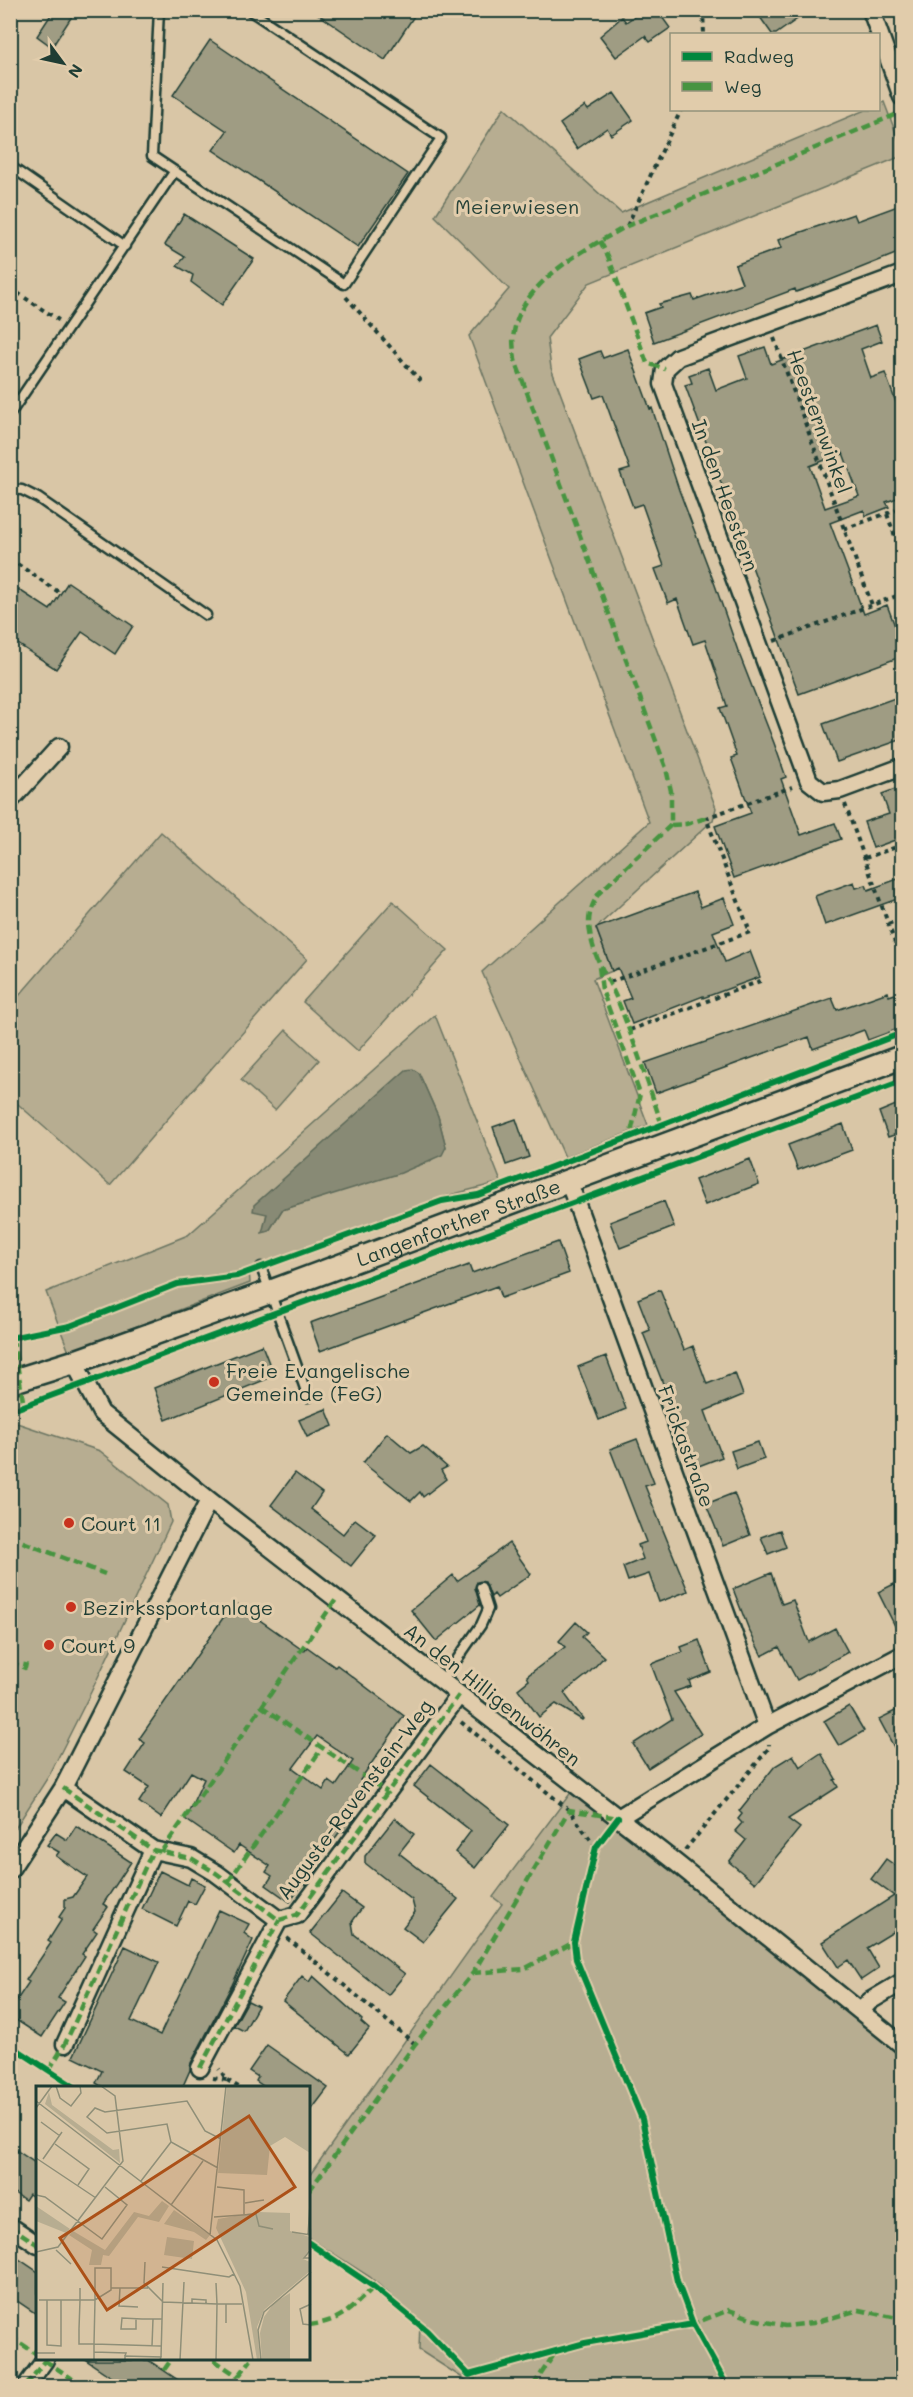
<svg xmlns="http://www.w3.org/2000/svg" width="913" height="2397" font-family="Mali,sans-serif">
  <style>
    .green { fill: #b7ad91; stroke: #6b7562; stroke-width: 1.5; fill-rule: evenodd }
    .water { fill: #888a74; stroke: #5e6b5a; stroke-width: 1.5 }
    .building { fill: #9f9c83; stroke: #1f3d34; stroke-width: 1.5; fill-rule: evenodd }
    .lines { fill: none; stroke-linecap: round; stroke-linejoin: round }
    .lane-casing { stroke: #1f3d34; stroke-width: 13 }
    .street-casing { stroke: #1f3d34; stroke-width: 21 }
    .secondary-casing { stroke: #1f3d34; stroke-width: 27 }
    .path { stroke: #1f3d34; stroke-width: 4; stroke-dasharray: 4.5 4.5; stroke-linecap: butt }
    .lane { stroke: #e1ccab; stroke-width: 8 }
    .street { stroke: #e1ccab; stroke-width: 16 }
    .secondary { stroke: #e1ccab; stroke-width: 22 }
    .quiet { stroke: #479441; stroke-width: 4.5; stroke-dasharray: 9 4.5; stroke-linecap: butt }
    .cycleway-casing { stroke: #e1ccab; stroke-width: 10 }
    .cycleway { stroke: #00873e; stroke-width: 6 }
    .poi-dot { fill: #c8321e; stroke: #e1ccab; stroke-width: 2 }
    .labels { text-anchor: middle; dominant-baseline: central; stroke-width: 6; stroke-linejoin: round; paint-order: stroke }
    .park-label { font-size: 20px; fill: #274339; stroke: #e1ccab }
    .street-label { font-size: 20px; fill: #1f3d34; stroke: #e1ccab }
    .poi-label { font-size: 20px; fill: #1f3d34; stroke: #e1ccab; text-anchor: start }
    .inset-road { fill: none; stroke: #8f8f78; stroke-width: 1.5 }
    .view { fill: #ac5118; fill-opacity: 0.15; stroke: #ac5118; stroke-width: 3 }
    .inset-edge { fill: none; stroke: #1f3d34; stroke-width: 3 }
  </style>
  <rect width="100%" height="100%" fill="#d9c6a6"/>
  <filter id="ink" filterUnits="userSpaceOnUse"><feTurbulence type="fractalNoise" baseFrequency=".0167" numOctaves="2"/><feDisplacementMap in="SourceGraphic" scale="12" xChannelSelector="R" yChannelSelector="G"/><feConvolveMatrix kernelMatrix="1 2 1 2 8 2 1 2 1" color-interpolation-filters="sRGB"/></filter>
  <g filter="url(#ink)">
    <!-- green -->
    <path class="green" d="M884,102L902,149V156L589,283L547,338L551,368L716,808L713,820L596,928L612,971L593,979L648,1125L565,1157L482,972L649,822L469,336L509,289L435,216L504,108L621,213L865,110H878L879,104Z
      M161,832L307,959L110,1185L11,1098V1005Z
      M393,901L448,950L358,1051L303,1002Z
      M435,1015L501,1182L446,1196L249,1268L250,1283L69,1352L46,1292L188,1235ZM422,1080L438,1116L446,1147L429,1162L282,1210L269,1231L263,1232L267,1213Z
      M286,1030L319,1060L275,1110L241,1080Z
      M11,1421L100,1451L168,1505L171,1522L91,1692L50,1774L11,1835Z
      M572,1791L902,2054V2386H475L419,2350L420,2321L370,2277L309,2238V2176L502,1904L493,1897Z"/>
    <!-- water -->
    <path class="water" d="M413,1069L419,1073L438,1116L446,1147L442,1155L401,1173L282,1210L269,1231L262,1233L267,1214L253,1211L254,1205L406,1070Z"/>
    <!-- building -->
    <path class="building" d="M54,10H76L52,47L37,36Z
      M312,10H418L385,60Z
      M643,10H657L670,28L650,42L645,36L616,57L600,36L622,17L626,22Z
      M755,10H810L776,34H772Z
      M210,40L408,174L358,247L213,150L227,131L173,95Z
      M614,93L633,120L611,135L607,128L577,149L560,124L585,106L588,110Z
      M903,204V251L828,281L796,292L795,289L654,342L644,313L661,307L659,304L692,295L694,300L742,283L735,265L781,248L778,240L854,214L857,221Z
      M184,214L254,259L222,305L191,282L193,275L177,266L185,257L165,245Z
      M876,325L882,341L861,349L871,378L885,373L903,421V496L886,502L889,507L866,516L864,510L830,523L864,614L887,605L898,634L903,632V656L799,694L685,385L692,383L689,375L708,368L716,390L747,378L739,356L765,347L771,364ZM843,453L859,496L825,508L810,466Z
      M628,349L650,409L652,408L679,490L715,585L738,651L774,743L786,777L781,779L801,835L835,823L841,839L734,878L715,826L751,813L731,758L737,756L720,708L727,706L705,640L693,644L677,599L668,603L655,569L664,566L642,504L633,507L620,472L630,469L603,395L594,398L579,359L600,351L603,358Z
      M68,582L133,626L115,654L82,632L56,669L10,639V584L50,610Z
      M903,695V739L837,762L823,724Z
      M898,788L903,801V845L898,839L873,848L864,822L889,814L882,794Z
      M903,877V897L825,925L815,896L854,882L856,888L866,885L868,890Z
      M695,892L701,907L724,898L734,924L713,932L725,962L750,951L760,977L703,998V996L632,1024L623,1001L631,998L618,968L612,971L596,928Z
      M888,992L889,996L895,994L902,1014L897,1016L901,1028L868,1040L864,1030L813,1049L809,1037L656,1093L645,1063L832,998L837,1010Z
      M903,1102V1132L888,1137L879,1112Z
      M516,1119L529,1157L506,1165L493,1127Z
      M843,1124L852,1150L798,1170L788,1145Z
      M750,1159L759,1184L705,1205L695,1180Z
      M664,1201L674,1227L620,1248L610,1222Z
      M558,1242L569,1273L501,1298L497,1286L320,1351L310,1323L469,1265L472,1273Z
      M660,1290L684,1350L693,1346L707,1384L735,1373L743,1395L705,1411L722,1457L696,1467L643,1333L650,1330L638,1299Z
      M262,1345L274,1376L166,1420L154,1388Z
      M606,1356L626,1409L599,1420L578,1367Z
      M326,1409L333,1426L307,1437L299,1420Z
      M387,1433L411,1453L423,1446L447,1467L441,1470L446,1479L423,1497L420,1492L411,1501L363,1463Z
      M637,1439L654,1483L645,1486L688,1591L659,1602L649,1574L628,1581L623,1567L643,1559L638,1545L646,1542L610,1449Z
      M758,1442L764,1459L737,1469L731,1451Z
      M295,1473L322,1493L311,1509L343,1534L355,1519L376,1535L351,1566L271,1505Z
      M734,1493L750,1535L723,1546L706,1504Z
      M780,1530L786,1547L768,1554L761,1537Z
      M509,1543L531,1574L497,1598L494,1594L491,1597L485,1582H477L475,1588L480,1605L436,1641L411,1610L453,1575L457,1581Z
      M771,1573L782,1604L793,1600L809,1642L835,1628L848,1652L797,1680L779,1647L762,1656L749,1630L733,1589Z
      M894,1584L903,1601V1642L878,1592Z
      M234,1602L304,1651L307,1647L335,1667L337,1665L404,1716L360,1780L370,1788L351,1814L356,1817L345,1832L341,1830L314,1867L318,1869L306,1885L303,1883L290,1902L266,1885L272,1876L266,1872L270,1866L239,1845L234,1853L185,1819L204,1779L191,1772L161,1818L139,1802L149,1787L126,1772L145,1743L139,1739ZM317,1736L353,1761L336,1786L329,1781L323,1790L293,1768Z
      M576,1622L587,1632L582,1637L604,1657L588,1674L564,1693L583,1719L582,1720L556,1704L539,1717L518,1689L529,1680L527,1676L565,1647L559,1641Z
      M699,1640L711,1672L689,1681L691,1686L674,1692L701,1734L648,1768L633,1744L672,1719L651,1664L683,1652L681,1647Z
      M849,1706L864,1731L839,1746L824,1721Z
      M903,1707V1764L879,1719Z
      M821,1753L836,1779L834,1780L838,1787L788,1819L800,1828L755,1883L729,1862L746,1840L735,1831L742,1823L738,1819L742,1814L739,1811L775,1766L793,1755L800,1767Z
      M431,1764L509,1825L475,1868L455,1852L471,1831L414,1786Z
      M395,1818L414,1834L399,1853L458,1899L423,1942L403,1927L415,1912L412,1900L365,1863V1856Z
      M76,1826L131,1862L103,1904L108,1907L93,1929L97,1932L82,1954L85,1956L58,1998L65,2002L42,2037L10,2016V2010L29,1982L26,1980L51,1943L48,1941L62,1919L59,1917L65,1908V1899L73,1897L87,1877L56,1856L59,1852L47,1845L56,1833L67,1840Z
      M886,1859L903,1871V1926L867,1948L879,1968L861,1980L848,1960L838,1967L822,1942L894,1896L871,1879Z
      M160,1871L188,1885L191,1878L205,1885L195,1904L188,1901L176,1926L142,1909Z
      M342,1893L362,1908L352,1922L354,1934L405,1974L388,1995L310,1933Z
      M219,1910L249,1924L244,1933L253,1940L232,1985L191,2063L190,2070L182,2088H104L96,2083L102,2071L73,2057L125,1946L159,1962L131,2021L160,2035Z
      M302,1976L309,1982L313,1976L362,2020L361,2022L369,2029L349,2054L283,2001Z
      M248,2001L258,2006L244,2031L234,2026Z
      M267,2045L328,2088L309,2113V2088H266L256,2081L258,2077L249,2071Z
      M10,2146L38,2165V2200L29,2194L25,2200L10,2190Z
      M10,2253L38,2272V2315L10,2296Z
      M86,2360H148L187,2386H125Z"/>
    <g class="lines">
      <!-- lane casing -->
      <g class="lane-casing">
        <path id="lane" d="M159,10L152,156L344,284L441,138L249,10
          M10,166L125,246
          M10,414L174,172
          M10,489L22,490L38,498L206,615
          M261,1267L308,1397
          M442,1681L481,1625L488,1609L481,1587"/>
      </g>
      <!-- street casing -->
      <g class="street-casing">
        <path id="street" d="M871,10L902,97
          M902,274L678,357L665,369L663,384L809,781L823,792L840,790L902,767
          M10,801L59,747
          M568,1180L767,1726
          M74,1362L101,1413L209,1500L675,1862L902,2045
          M63,1788L153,1850L191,1858L216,1873L279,1920L297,1915L459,1695
          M618,1818L767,1726L902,1655
          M10,1870L63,1788L209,1500
          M861,2011L870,2001L902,1982
          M65,2044L153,1850
          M200,2068L279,1920
          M10,2226L38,2245
          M26,2386L45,2360"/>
      </g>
      <!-- secondary casing -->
      <g class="secondary-casing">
        <g id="secondary">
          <path id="s1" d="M10,1382L74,1362L270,1292L902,1057"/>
        </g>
      </g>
      <!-- path -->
      <path class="path" d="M703,10L704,34
        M627,226L681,110
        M10,288L60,321
        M346,297L423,384
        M774,338L872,605
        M887,514L902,556
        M844,529L902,508
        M10,559L60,593
        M774,641L902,594
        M845,804L902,962
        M865,858L902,845
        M888,924L902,919
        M610,982L750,932L706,818L792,787
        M630,1030L763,980
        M461,1722L569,1810L596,1847
        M685,1850L769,1748V1744
        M287,1938L415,2044
        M213,2078L227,2080L219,2069
        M227,2080L240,2088"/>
      <!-- lane -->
      <use href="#lane" class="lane"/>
      <!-- street -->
      <use href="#street" class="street"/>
      <!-- secondary -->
      <use href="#secondary" class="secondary"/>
      <!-- quiet -->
      <path class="quiet" d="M600,241L608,256L647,363L665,369
        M671,825L686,824L706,818
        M599,967L602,990L640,1094L630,1137
        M662,1125C648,1084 635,1043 619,1004C609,979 594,960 590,932C587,917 591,906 599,893L671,825V791L666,768L515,360C514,351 512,341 514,332C522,281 586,249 627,226L902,112
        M13,1338L24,1407
        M10,1537L105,1574
        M10,1662L25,1668L26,1663
        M261,1706L387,1792
        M63,1788L153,1850L191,1858L216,1873L279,1920L297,1915L459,1695
        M161,1852L337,1598
        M228,1882L322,1748
        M473,1973L524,1969L574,1942
        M200,2068L279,1920
        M49,2070L65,2044L153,1850
        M309,2191L415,2044L473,1973L569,1810L618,1818L615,1821
        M10,2226L38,2245
        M309,2325C343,2321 350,2309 374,2287
        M690,2325L729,2310L753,2319L785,2326L813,2323L859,2310L902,2319
        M10,2336L38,2355
        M44,2360L83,2386
        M214,2360L239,2377
        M164,2370L171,2360
        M469,2375L486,2386
        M26,2386L45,2360
        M231,2386L251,2360
        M533,2386L555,2353"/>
      <!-- cycleway casing -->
      <g class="cycleway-casing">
        <path id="cycleway" d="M10,1338L70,1326L177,1284L237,1276L442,1201L478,1195L902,1033
          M10,1411L902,1081
          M618,1818L596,1847L574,1942L576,1959L642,2119L677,2281L693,2324L727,2386
          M10,2045L76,2088
          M309,2243L374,2287L427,2331L469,2375L585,2343L693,2324"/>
      </g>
      <!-- cycleway -->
      <use href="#cycleway" class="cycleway"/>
    </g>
  </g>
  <!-- markers -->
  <g class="poi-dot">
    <circle cx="214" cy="1382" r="6"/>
    <circle cx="69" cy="1523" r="6"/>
    <circle cx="71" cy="1607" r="6"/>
    <circle cx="49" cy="1645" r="6"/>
  </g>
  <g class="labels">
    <!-- park labels -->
    <g class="park-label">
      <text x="517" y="206">Meierwiesen</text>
    </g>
    <!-- street labels -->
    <g class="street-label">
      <text transform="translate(820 421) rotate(70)">Heesternwinkel</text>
      <text transform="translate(726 495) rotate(70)">In den Heestern</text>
      <text stroke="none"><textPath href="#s1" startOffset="476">Langenforther Straße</textPath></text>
      <text transform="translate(687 1446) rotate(70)">Frickastraße</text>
      <text transform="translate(493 1694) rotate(38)">An den Hilligenwöhren</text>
      <text transform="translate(354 1799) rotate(-53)">Auguste-Ravenstein-Weg</text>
    </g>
    <!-- poi labels -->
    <g class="poi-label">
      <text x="226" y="1370">Freie Evangelische<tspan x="226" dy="23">Gemeinde (FeG)</tspan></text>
      <text x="81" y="1523">Court 11</text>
      <text x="83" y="1607">Bezirkssportanlage</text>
      <text x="61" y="1645">Court 9</text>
    </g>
  </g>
  <!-- overview -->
  <g transform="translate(36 2086)">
    <rect width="274" height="274" fill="#d9c6a6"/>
    <path d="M191,0H274V67L249,51L234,60L231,89L182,87ZM13,6L16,19L77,64L83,63L84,77L9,18ZM126,115L133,120L123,136L102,131L73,170L67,169L65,179H53L56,164L33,149L37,145L69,164L98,126L113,130ZM0,120L34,143L30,147L0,135ZM138,124L174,149L170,154L158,146L128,138ZM222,126L254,127V145L274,151V162L267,173L274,176V185L228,224L221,241L224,274H221L210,206L180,142L182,133ZM131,151L158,155L156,173L128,169ZM254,207V274H226L224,247L228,231L238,217Z" fill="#b7ad91"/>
    <path class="inset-road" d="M20,0L24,12L35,20L45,7L44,0M0,15L181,154L204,200L217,274M0,22L16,0M5,36L24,50M19,58L53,83L42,99M0,72L60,112M7,73L26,46M182,82L135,56L131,38L71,47L51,31L59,22L69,26L151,15L169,45L185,53M105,95L135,56M181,101L208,104V128M0,109L9,111L66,153L91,119L69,101M209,117L228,114M135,119L167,75M178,131L220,128L223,140L237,143M256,146L275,149M174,149L190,0M272,149L274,118M275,163L268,172H275M20,164L35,178M0,166L22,161L87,75L79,10L65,0M109,176L108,197L127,216L181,218L180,274M126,181L193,191L198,188M180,197L181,218H206M75,202H112M84,202L83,220L102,221M3,214H59L75,204V182H59V214L58,258H43V243L44,214V202M11,214V259L25,260V214M156,218V213L170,214V218M275,218L264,223L267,238L275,239M100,233V243H85L86,232L106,233H117M190,237V218M116,260L117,233H126M58,266V258L125,260M0,267H19M125,271L127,197M58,274V266L90,267L89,270M89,274V270L125,271L124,274M144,274L148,196M225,274L222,244L228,226L275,186"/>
    <path class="view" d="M213,30L259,101L71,224L24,152Z"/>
    <rect width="274" height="274" class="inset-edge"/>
  </g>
  <!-- margin -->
  <rect width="913" height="2397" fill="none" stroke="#e1ccab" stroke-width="36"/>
  <rect x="18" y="18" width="877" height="2361" fill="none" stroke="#1f3d34" stroke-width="2" filter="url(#ink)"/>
  <!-- legend -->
  <rect x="670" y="33" width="210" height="78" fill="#e1ccab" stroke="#93937b" stroke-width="1.5"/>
  <rect x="682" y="52" width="30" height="9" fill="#00873e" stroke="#93937b" stroke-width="1.5"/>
  <text x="724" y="63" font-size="18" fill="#1f3d34">Radweg</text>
  <rect x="682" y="82" width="30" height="9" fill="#479441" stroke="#93937b" stroke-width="1.5"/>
  <text x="724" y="93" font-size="18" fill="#1f3d34">Weg</text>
  <!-- north arrow -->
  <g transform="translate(63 63) rotate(123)" stroke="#e1ccab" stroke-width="4.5" paint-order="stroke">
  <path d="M0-4.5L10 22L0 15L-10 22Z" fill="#1f3d34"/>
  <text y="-9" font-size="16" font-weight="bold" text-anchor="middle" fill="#1f3d34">N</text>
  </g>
</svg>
